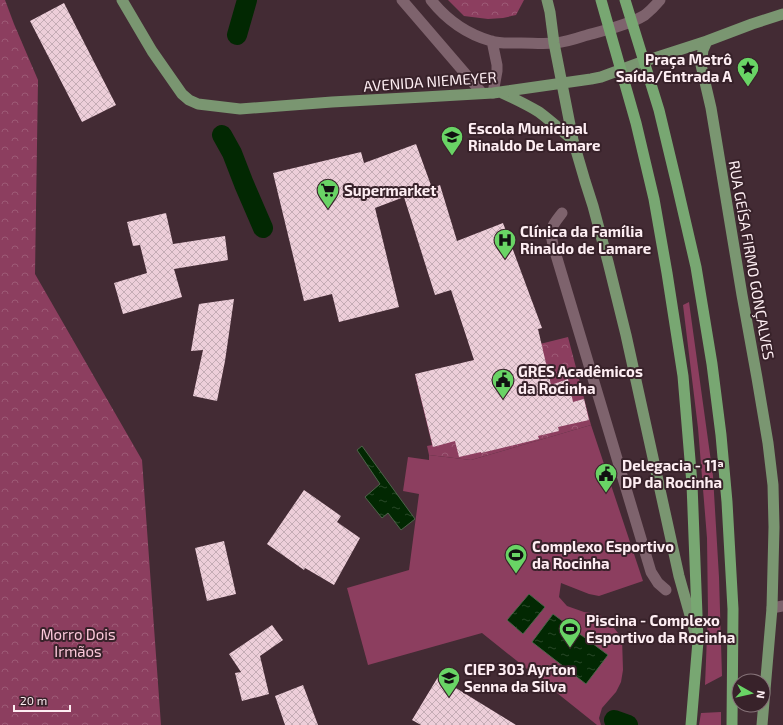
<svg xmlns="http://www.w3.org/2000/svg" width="783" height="725" font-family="'Exo 2',sans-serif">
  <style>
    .grass { fill: #8c3e5f }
    .park { fill: url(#park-crowns) }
    .water { fill: url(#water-ripples); stroke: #4e634a }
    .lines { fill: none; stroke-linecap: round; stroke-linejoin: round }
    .canal { stroke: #022802; stroke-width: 20 }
    .building { fill: url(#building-cross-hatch) }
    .minor { stroke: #7e636d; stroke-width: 11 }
    .primary { stroke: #7a9671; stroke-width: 11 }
    .trunk { stroke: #78a772; stroke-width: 11 }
    .labels { text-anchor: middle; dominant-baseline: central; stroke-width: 4; stroke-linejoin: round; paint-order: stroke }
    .poi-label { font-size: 15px; font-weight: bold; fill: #feeef3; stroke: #38222a; text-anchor: start }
    .street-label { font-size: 15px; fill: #feeef3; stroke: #38222a }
    .park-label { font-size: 15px; fill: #fdc9db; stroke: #38222a }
  </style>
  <defs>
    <pattern id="park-crowns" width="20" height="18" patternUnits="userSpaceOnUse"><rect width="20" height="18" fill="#8c3e5f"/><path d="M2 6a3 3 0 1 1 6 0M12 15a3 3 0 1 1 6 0" fill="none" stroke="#9d5a76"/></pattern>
    <pattern id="water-ripples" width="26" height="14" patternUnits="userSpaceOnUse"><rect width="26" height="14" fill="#022802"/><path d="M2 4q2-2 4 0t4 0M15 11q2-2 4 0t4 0" fill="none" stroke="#284827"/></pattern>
    <pattern id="building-cross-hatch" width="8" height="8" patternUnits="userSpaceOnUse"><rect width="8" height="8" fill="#edced9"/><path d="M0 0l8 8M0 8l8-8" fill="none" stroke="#c5acb5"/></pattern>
  </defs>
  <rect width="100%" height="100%" fill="#432b34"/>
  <!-- grass -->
  <path class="grass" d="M689,302L713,476L719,577L722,676L705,685L708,612L707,538L698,428L683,305Z
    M591,425L643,581L599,596L589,594L561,583L559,597L567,606L584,612L597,614L606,618L622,638L623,670L621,682L616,692L602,708L599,718L601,725H597L482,633L368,665L347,588L409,570L419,494L403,491L408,457L429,460V455L471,460Z
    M721,712V725H699L701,713Z"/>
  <!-- park -->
  <path class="park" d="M0,0H5L14,24L38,80L35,274L142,460L161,725H0Z
    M448,0H524L516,15L503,18L488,19L464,16Z
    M568,337L591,425L471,460L429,455L427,446L432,445L415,375Z"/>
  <!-- water -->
  <path class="water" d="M362,446L415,519L401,530L388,513L382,518L365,497L380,484L357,450Z
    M529,594L545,607L523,634L507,620Z
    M553,614L608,655L586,684L532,642Z"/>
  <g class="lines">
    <!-- canal -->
    <path class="canal" d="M237,35L247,0
      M222,135L232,153L244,184L263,228
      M614,720L628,725"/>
  </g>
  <!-- building -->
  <path class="building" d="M64,3L116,105L82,122L30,21Z
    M416,144L432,188L440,185L457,241L503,223L542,328L538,329L551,385L568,379L573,402L584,399L589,420L558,427L559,431L538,436L539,439L481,453V452L459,457L455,441L433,447L415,374L474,360L451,290L435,295L404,197L375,208L399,307L339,322L332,294L304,301L273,173L361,152L364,163Z
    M166,213L173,244L225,236L228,260L174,269L182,297L123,314L114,283L147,273L140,245L133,246L127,222Z
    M234,299L225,361L217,401L193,396L203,350L191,351L199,304Z
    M304,490L341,516L337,522L360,538L334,585L305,568L304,570L267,544Z
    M224,541L236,594L207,601L195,548Z
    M272,625L283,640L260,656L269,694L242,701L235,673L241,672L229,654Z
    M438,677L516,725H421L412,720Z
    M303,685L318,725H285L275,696Z"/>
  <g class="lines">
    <!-- minor -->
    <path class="minor" d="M402,0L482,93
      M431,0C446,19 467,34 491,41C500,44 511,43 521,43C532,43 544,44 555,43C565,42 575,39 584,36C602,31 629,25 645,15C650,11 655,6 660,0
      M492,41L497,65V71L493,93
      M562,213C552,226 549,228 553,245L651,572L658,583L666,590
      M772,608L783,606"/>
    <!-- primary -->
    <path class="primary" d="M122,0L152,51L182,94L189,100L198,104L240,109L332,102L424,97L493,93L591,79L601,77L639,63L707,41L752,24L783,14
      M547,0L550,12L554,43L573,140L585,181L593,206L608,262L626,335L679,576L695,633
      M707,41L703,50L701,65L711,108L742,295L757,378L768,443L773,485L774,527L772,608L762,725
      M500,92C513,98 526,104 539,112C551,121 562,131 573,140"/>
    <!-- trunk -->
    <path class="trunk" d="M601,0L636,123L654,199L667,273L683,376L692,484L698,641L691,725
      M625,0L659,110L677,185L696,267L712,364L721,435L727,502L733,609L732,725"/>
  </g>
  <!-- icons -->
  <defs>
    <g id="sight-pin" transform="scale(1.15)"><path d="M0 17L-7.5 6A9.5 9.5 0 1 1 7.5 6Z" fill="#69d465" stroke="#38222a"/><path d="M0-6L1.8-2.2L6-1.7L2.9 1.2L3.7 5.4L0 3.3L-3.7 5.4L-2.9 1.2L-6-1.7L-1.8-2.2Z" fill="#111"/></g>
    <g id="school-pin" transform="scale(1.15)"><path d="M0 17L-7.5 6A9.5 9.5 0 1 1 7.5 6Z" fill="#69d465" stroke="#38222a"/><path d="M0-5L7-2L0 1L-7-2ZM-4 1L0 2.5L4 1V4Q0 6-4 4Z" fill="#111"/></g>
    <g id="supermarket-pin" transform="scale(1.15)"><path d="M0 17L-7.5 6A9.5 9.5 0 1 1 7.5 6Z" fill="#69d465" stroke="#38222a"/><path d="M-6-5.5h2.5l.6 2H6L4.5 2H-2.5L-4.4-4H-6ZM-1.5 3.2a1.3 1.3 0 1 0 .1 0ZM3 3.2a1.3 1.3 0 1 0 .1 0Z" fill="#111"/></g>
    <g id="hospital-pin" transform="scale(1.15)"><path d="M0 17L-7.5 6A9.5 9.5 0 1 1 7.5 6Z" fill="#69d465" stroke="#38222a"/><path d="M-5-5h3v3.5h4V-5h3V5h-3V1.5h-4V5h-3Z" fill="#111"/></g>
    <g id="civic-pin" transform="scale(1.15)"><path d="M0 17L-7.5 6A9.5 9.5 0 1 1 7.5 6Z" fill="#69d465" stroke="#38222a"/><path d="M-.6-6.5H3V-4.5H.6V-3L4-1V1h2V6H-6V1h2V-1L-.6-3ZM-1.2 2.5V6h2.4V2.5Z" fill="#111"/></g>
    <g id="stadium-pin" transform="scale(1.15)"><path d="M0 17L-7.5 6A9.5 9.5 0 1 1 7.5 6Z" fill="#69d465" stroke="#38222a"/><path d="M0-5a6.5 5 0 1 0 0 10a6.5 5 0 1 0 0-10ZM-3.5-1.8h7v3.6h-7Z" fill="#111"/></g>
  </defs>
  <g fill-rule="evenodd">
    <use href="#sight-pin" x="748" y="68"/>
    <use href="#school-pin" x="452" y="137"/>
    <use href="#supermarket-pin" x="328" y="190"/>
    <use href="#hospital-pin" x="505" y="240"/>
    <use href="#civic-pin" x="503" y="380"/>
    <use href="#civic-pin" x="606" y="474"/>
    <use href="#stadium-pin" x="516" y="555"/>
    <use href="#stadium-pin" x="570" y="629"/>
    <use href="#school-pin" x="449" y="678"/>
  </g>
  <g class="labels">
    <!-- poi labels -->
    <g class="poi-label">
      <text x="732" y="59" text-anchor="end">Praça Metrô<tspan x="732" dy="17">Saída/Entrada A</tspan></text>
      <text x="468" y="128">Escola Municipal<tspan x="468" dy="17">Rinaldo De Lamare</tspan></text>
      <text x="344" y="190">Supermarket</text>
      <text x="520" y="231">Clínica da Família<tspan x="520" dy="17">Rinaldo de Lamare</tspan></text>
      <text x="518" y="371">GRES Acadêmicos<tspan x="518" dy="17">da Rocinha</tspan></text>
      <text x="622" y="465">Delegacia - 11ª<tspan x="622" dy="17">DP da Rocinha</tspan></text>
      <text x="532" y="546">Complexo Esportivo<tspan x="532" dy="17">da Rocinha</tspan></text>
      <text x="586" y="620">Piscina - Complexo<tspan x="586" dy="17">Esportivo da Rocinha</tspan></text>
      <text x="464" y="669">CIEP 303 Ayrton<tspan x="464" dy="17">Senna da Silva</tspan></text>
    </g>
    <!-- street labels -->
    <g class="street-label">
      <text transform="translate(430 81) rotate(-4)">AVENIDA NIEMEYER</text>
      <text transform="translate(752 260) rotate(80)">RUA GEÍSA FIRMO GONÇALVES</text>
    </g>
    <!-- park labels -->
    <g class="park-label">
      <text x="78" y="634">Morro Dois<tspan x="78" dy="17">Irmãos</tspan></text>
    </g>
  </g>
  <!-- north arrow -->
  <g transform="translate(751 693) rotate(98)"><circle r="19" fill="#38222a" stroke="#87747a"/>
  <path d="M0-3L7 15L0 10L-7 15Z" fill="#69d465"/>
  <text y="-6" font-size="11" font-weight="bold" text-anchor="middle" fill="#feeef3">N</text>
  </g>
  <!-- scale -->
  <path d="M14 705v6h56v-6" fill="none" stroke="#feeef3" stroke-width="2"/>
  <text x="20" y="705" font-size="12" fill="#feeef3" stroke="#38222a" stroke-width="3" paint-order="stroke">20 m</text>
</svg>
